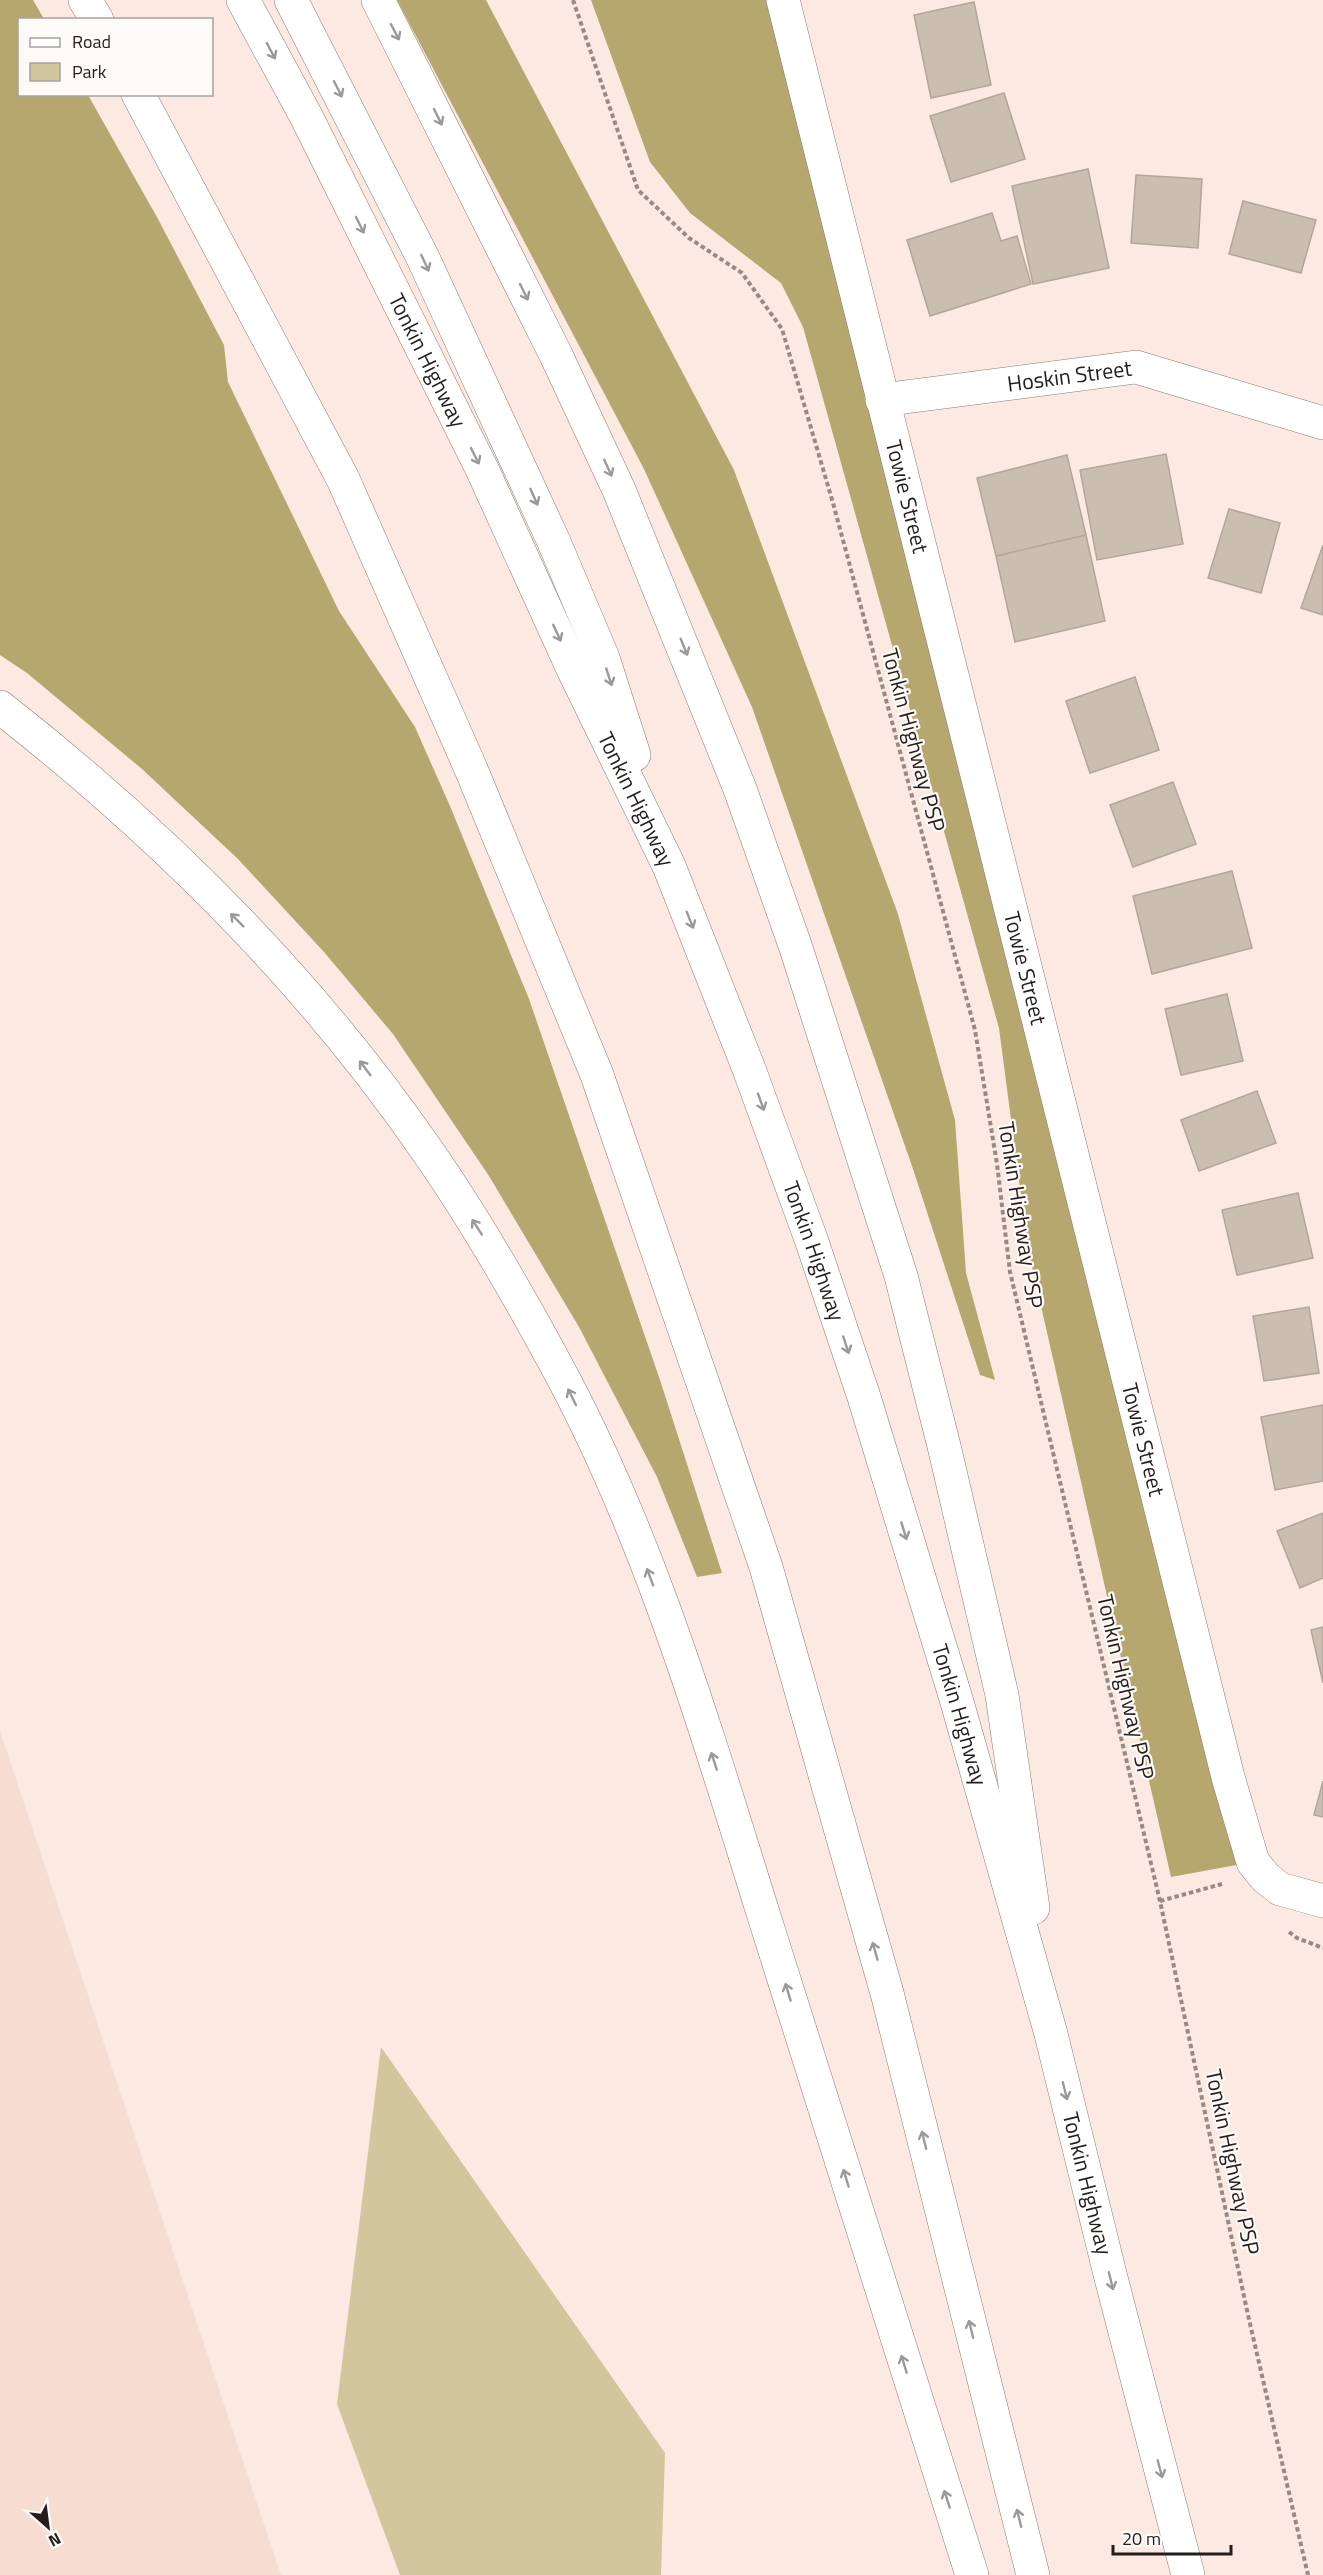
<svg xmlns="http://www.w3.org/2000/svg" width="1323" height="2575" font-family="'Titillium Web',sans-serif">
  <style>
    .built { fill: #f6dcd1 }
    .green { fill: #d1c69c }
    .forest { fill: #b6a76e }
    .building { fill: #cabeb1; stroke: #b2a69a; stroke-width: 1.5 }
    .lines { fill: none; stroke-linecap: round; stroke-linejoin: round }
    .minor-casing { stroke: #8b7b74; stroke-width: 34 }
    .highway-casing { stroke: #8b7b74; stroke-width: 34 }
    .path { stroke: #978a85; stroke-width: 4; stroke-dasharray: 4.5 3; stroke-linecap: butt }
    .minor { stroke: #fff; stroke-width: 33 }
    .highway { stroke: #fff; stroke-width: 33 }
    .oneway { stroke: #9c9998 }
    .labels { text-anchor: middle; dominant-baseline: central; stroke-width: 4.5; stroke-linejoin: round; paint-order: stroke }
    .street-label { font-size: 22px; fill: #241d1b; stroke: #fefaf8 }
  </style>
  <rect width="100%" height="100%" fill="#fce9e2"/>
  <!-- built -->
  <path class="built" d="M0,1731L281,2575H0Z"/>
  <!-- green -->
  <path class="green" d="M381,2047L665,2453L661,2575H400L337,2404Z"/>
  <!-- forest -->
  <path class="forest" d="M0,0H33L44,19L20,20V94L88,95L158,219L224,345L228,382L339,611L415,727L450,806L529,999L660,1380L722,1573L697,1577L657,1477L579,1327L489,1176L393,1034L324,952L238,859L142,769L27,673L0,655Z
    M397,0H486L734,470L898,914L955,1120L966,1273L995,1380L980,1375L913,1169L752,707L644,469Z
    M591,0H783L1253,1862L1171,1877L1028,1249L999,1028L803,327L781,283L690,213L650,162Z"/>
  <!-- building -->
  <path class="building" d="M974,2L991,85L931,98L914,15Z
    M1004,93L1025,159L951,182L930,116Z
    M1088,169L1109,268L1033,284L1012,186Z
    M1136,175L1202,179L1198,248L1131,243Z
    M1243,201L1316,220L1301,273L1229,254Z
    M992,213L1001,241L1017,236L1031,284L930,316L907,240Z
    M1166,454L1183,544L1097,560L1080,470Z
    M1067,455L1086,535L996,556L977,478Z
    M1229,509L1280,523L1261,593L1208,578Z
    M1086,535L1105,621L1015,642L996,556Z
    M1323,545V615L1301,608Z
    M1135,677L1159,750L1090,773L1066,701Z
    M1173,782L1196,844L1133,867L1110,805Z
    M1232,871L1252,948L1152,974L1133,896Z
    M1227,994L1243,1061L1181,1075L1165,1009Z
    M1257,1091L1276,1143L1199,1171L1181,1120Z
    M1298,1193L1313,1258L1237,1275L1222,1210Z
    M1309,1307L1319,1373L1264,1381L1253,1316Z
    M1323,1405V1481L1275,1490L1261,1417Z
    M1323,1513V1578L1300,1588L1277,1531Z
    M1323,1627V1683L1311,1630Z
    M1323,1781V1817L1314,1815Z"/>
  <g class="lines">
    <!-- minor casing -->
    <g class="minor-casing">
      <g id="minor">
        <path id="s1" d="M783,0L1228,1777L1253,1862L1266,1878L1280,1889L1323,1901"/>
        <path id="s2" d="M882,400L1136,367L1323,423"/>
      </g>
    </g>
    <!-- highway casing -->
    <g class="highway-casing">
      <g id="highway">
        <path d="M85,0L97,20"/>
        <path id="s3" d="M243,0L306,116L482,469L573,669L669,866L749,1069L811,1239L864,1397L957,1702L1051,2034L1110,2274L1188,2575"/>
        <path d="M291,0L423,258L554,542L603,658L634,755"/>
        <path d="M378,0L556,355L619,490L740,789L796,948L901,1276L944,1446L1002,1695L1033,1908"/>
        <path d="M138,94L343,479L471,769L597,1075L766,1567L887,1993L1033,2575"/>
        <path d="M0,707C161,833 309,980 426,1149C473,1216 515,1289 554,1361C649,1534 705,1728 764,1916C833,2136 901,2356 972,2575"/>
      </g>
    </g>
    <!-- path -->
    <path class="path" d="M573,0L638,190L689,238L742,273L782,329L833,503L975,1030L997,1164L1010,1272L1160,1901L1248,2315L1308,2575
      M1160,1901L1222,1884
      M1289,1932L1297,1938L1323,1948"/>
    <!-- minor -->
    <use href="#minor" class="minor"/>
    <!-- highway -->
    <use href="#highway" class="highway"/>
  </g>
  <!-- one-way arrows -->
  <defs><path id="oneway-shaft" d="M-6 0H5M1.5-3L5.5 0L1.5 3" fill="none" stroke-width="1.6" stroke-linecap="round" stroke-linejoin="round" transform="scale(1.5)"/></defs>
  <g class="oneway">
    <use href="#oneway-shaft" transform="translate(395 32) rotate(62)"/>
    <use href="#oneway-shaft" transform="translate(271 51) rotate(62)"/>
    <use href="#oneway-shaft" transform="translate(338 89) rotate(63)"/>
    <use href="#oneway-shaft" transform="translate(438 117) rotate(64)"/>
    <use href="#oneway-shaft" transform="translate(360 225) rotate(64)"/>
    <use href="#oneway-shaft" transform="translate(425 263) rotate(65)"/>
    <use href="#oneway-shaft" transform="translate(524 292) rotate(64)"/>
    <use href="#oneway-shaft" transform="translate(475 456) rotate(63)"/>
    <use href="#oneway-shaft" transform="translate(608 468) rotate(65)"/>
    <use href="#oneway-shaft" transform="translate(534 497) rotate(66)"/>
    <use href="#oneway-shaft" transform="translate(557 633) rotate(65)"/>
    <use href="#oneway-shaft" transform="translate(684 647) rotate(68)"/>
    <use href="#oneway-shaft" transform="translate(609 677) rotate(72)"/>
    <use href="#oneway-shaft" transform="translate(237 920) rotate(-135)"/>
    <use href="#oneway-shaft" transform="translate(690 920) rotate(68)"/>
    <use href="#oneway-shaft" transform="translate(365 1068) rotate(-127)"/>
    <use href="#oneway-shaft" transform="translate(761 1102) rotate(70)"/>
    <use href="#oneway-shaft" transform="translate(477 1227) rotate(-123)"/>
    <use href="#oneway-shaft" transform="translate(846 1345) rotate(72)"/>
    <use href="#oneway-shaft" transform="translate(572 1397) rotate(-116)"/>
    <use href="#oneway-shaft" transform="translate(904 1531) rotate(73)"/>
    <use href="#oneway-shaft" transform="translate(650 1577) rotate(-110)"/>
    <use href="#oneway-shaft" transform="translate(714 1761) rotate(-108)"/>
    <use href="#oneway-shaft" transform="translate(875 1951) rotate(-106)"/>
    <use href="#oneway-shaft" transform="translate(788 1992) rotate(-107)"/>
    <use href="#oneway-shaft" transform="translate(1065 2091) rotate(76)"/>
    <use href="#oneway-shaft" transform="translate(924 2140) rotate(-104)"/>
    <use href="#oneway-shaft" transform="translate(846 2178) rotate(-107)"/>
    <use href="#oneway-shaft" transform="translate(1111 2281) rotate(76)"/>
    <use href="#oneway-shaft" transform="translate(971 2329) rotate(-104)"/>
    <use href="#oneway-shaft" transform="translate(904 2364) rotate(-107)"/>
    <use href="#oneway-shaft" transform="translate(1160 2469) rotate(75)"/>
    <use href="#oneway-shaft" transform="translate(947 2499) rotate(-108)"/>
    <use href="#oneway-shaft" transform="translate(1019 2518) rotate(-104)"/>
  </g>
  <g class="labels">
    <!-- street labels -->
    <g class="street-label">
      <text stroke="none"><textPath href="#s3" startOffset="405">Tonkin Highway</textPath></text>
      <text stroke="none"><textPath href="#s2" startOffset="189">Hoskin Street</textPath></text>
      <text stroke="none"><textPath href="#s1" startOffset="512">Towie Street</textPath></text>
      <text transform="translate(914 740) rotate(75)">Tonkin Highway PSP</text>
      <text stroke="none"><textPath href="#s3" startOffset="891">Tonkin Highway</textPath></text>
      <text stroke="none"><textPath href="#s1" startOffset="998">Towie Street</textPath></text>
      <text transform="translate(1021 1215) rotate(81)">Tonkin Highway PSP</text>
      <text stroke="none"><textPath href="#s3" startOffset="1377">Tonkin Highway</textPath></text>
      <text stroke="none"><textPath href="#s1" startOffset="1484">Towie Street</textPath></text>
      <text transform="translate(1126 1687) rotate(77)">Tonkin Highway PSP</text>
      <text stroke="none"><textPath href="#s3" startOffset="1863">Tonkin Highway</textPath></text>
      <text transform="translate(1233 2162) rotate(78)">Tonkin Highway PSP</text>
      <text stroke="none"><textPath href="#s3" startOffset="2349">Tonkin Highway</textPath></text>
    </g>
  </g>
  <!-- legend -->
  <rect x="18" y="18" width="195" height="78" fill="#fefaf8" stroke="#a7a2a0" stroke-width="1.5"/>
  <rect x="30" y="38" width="30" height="9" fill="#ffffff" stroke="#a7a2a0" stroke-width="1.5"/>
  <text x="72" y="48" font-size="18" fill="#241d1b">Road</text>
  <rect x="30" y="63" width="30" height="18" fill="#d1c69c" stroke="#a7a2a0" stroke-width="1.5"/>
  <text x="72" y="78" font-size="18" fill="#241d1b">Park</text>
  <!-- north arrow -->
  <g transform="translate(48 2527) rotate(152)" stroke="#fefaf8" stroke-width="4.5" paint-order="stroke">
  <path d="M0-4.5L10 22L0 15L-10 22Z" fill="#241d1b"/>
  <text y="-9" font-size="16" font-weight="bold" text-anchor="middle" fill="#241d1b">N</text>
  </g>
  <!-- scale -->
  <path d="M1113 2545v9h118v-9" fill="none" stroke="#241d1b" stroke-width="3"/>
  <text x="1122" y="2545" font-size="18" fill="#241d1b" stroke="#fefaf8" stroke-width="4.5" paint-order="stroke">20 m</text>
</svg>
